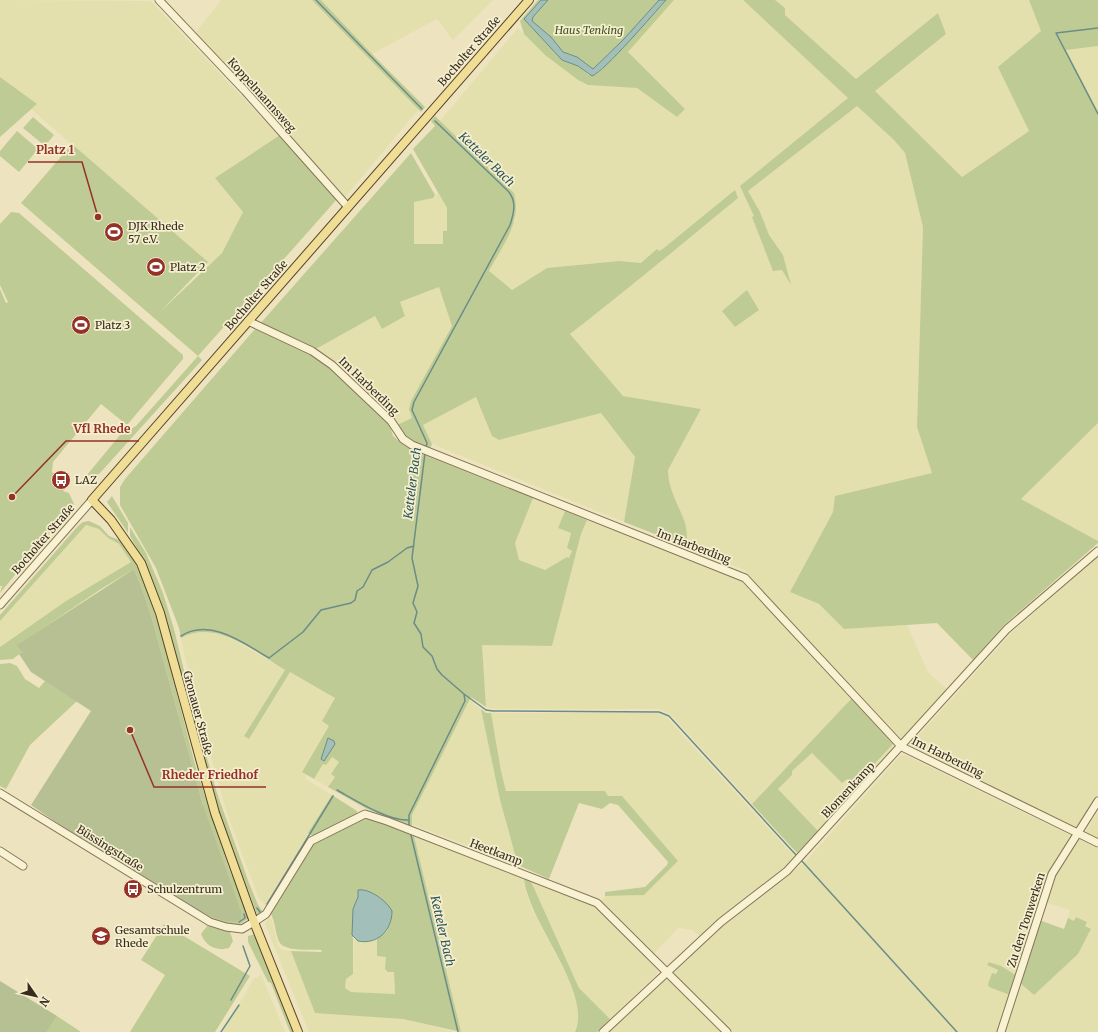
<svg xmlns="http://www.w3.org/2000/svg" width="1098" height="1032" font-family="Merriweather,serif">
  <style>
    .farmland { fill: #e3e0ad }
    .green { fill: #bfcb94; fill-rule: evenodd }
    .cemetery { fill: #b6c093 }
    .water { fill: #a2bfba; stroke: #6a8d88 }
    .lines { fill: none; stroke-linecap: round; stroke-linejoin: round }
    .stream { stroke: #6a8d88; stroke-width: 1.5 }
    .minor-casing { stroke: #867558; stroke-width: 9 }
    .major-casing { stroke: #54432c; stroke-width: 10 }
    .minor { stroke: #f8f1d2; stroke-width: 7 }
    .major { stroke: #f1de96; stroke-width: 8 }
    .labels { text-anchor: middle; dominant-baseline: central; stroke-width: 3.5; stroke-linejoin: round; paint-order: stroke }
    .park-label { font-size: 11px; font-style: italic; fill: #415223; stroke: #f5eecf }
    .street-label { font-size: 11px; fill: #362b1c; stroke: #f5eecf }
    .poi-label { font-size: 11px; fill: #362b1c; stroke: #f5eecf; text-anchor: start }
    .water-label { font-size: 12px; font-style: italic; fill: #2b5455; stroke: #f5eecf }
    .leader { fill: none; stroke: #953228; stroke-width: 1.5 }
    .callout-dot { fill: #953228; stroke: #f5eecf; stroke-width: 1.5 }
    .callout-label { font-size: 12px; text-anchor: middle; font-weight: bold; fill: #953228; stroke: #f5eecf; stroke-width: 3.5; stroke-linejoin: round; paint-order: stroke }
  </style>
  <rect width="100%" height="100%" fill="#ede4bf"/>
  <!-- farmland -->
  <path class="farmland" d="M0,0L151,1L279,136L215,178L243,212L222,253L209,265L31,109L36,104L0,77Z
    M221,0H312L419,109L345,197L196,32Z
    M321,0H493L453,40L437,19L372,54Z
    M674,0H743L894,140L905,153L923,227L917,427L932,473L835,496L833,512L790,592L819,604L844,629L907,625L928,672L947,689L903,739H898L746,575L747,571L688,547L685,524L671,492L668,480V470L701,409L623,396L570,334L661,262L655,252L641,263L619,261L547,268L512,290L489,272L516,219L440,121L518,28L545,55L578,80L588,85L637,88L677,117L685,109L628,52Z
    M775,0H1029L1041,31L999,67L1029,131L962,177L875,91L946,34L938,13L856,79L785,15V8Z
    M1098,46V112L1065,49Z
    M438,193L447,208V231H443V244H414V202L433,198Z
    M439,287L452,326L411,401L410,412L412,418L397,425L394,419L357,385L314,350L375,316L382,329L400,302Z
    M476,397L492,436L499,440L601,413L635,457L624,522L432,444L423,425Z
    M1098,423V541L1021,499Z
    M533,498L565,511L558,528L571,533L568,540L572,550L569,558L567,557L545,570L519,560L515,543Z
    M587,520L742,580L749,585L852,698L752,804L670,714L659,709H492L486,707L482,645L552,646L581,534Z
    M86,525L99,529L108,538L119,544L131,562L66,601L0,647V621Z
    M1098,557V796L1077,829L912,748L911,744L1012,632Z
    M211,631L228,636L285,670L244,736L249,739L290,672L335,698L322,721L330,725L302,771L307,775L305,779L332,795L266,903V907L258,897L227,813L192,691L181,638L187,634Z
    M470,700L481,709L500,800L518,865L411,824L412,815Z
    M491,713H658L667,718L794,856L784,867L716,920L699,936L693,930L678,928L652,956L600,901L605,896L644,895L678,861L622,796H608L605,791H506L501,772Z
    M894,743V748L818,831L778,789L792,775V771L812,752L842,783L846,779L854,786Z
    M905,755L1070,835L1067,841L1069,843L1047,879L1016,975L1014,973L991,962L987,965L998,970L996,974L992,973L988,984L1010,995L997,1032H731L673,976V971L721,927L804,863L900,756Z
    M332,757L339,762L331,774L335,777L328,787L314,779L323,764Z
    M1098,812V839L1085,833Z
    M414,836L524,879L526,892L532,909L569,980L578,1003L579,1020L575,1032H461Z
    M1080,840L1098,848V1032H1004L1020,983L1034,994L1078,954L1091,930L1085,926L1087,922L1077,917L1075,922L1068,918L1070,910L1047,903L1053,878L1075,841Z
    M530,880L596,906L658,970L657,974L610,1019L579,988Z
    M269,917L272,921L278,946L283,950L291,951L315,1012L404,1019L455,1032H309L265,924Z
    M354,938L358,941H372L377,939V956L386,957L394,972L395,994L351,992L345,988L346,979L353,974Z
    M261,974L285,1032H223L254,978H257Z
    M665,980H670L724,1032H607Z"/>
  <!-- green -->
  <path class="green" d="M312,0H321L372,54L425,107L421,112Z
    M538,0H541L524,19L562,60L578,66L589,75L597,74L666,0H674L628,52L685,109L677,117L637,88L588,85L578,80L545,55L524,34L520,21Z
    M548,0H659L623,40L593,69L577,57L563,52L551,37L532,21L533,17Z
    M743,0H775L785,8V15L856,79L938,13L946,34L875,91L962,177L1029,131L998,67L1041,31L1029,0H1098V46L1066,50L1098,112V423L1021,499L1098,541V543L1004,625L973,660L937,623L844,629L819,604L790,592L833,512L835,496L932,473L917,427L923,227L905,153L894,140L857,106L748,191L760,212L769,235L783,255L791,285L782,270L773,271L752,217L754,216L740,186L848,98Z
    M0,77L37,104L0,137Z
    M435,116L514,193C522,223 502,246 489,271L512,290L547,268L619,261L641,263L657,249L659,251L664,248L735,190L738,198C682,244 627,290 570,334L623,396L701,409L668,470C668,490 679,505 685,523C687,530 687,540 688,547L624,522L635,457L601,413L499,440L492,436L476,397L423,425L432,444L430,449L404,437L397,425L412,418L409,409L411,401L452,326L439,287L400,302L405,316L382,329L375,316L314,350L259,325L411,153L435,195L433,198L414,202V244H443V231H447V208L413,149L435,126L431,121Z
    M33,117L54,135L45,146L23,128Z
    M17,131L38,149L19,172L0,156V151Z
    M280,135L338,198L198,356L202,360L100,473L94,478L87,475L120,435L136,426L198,356L21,203L72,144L208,262L160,312L222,253L243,212L215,178Z
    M11,212L19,213L183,355V359L127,425L101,404L53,462L52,472L67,486L63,491L69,493L74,504L0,593L2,586H0V289L6,303L8,302L0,285V224Z
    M747,290L759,310L735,327L722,311Z
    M255,329L299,347L326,363L389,423L393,436L404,445L419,453L533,498L515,543L519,560L545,570L567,557L569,558L572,551L567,548L571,533L558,528L565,511L587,520L581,534L552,646L482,645L486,707L471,697L412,815V826L367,809L328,787L335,777L331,774L339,762L332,757L326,765L323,764L314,779L302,772L329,726L322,721L335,698L290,672L249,739L244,736L285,670C256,652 216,618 181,638L179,628L156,568L120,505V487L125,479Z
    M112,496L128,523V533L107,502Z
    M89,521L100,526L109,536L122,541L134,560L147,589L161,632L196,768L228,866L249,918L239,925L214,921L152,884L153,882L159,885L203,805L152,619L144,594L134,569L101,589L18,645L22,652L13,659L0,660V647L66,601L131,562L119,544L108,538L99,529L86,525L0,621V615L78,526L83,522Z
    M130,527L146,553L163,593L174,629L195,716L217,793L249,883L258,905L263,912L260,915L257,914L217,807L161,602L145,563L130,536Z
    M10,663L17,666L25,679L39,688L45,681L77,701L30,745L6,789L0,786V664Z
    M852,698L894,743L854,786L847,779L842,783L812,753L792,771V775L778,789L818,831L797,853L752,804Z
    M481,709L486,713H491L501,771L506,791H605L608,796H622L678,861L644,895L605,896V892L645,887L667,865L668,862L618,805L610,803L602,809L579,803L549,879L518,865L500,800Z
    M332,795L357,811V814L313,836L308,833Z
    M368,818L414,836L461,1032L403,1019L315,1013L291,951L321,952L322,950C310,949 281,953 278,939C275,930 275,922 271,914L313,844L362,819ZM358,890L392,916L387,931L377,939V956L386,957L385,969L388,972H394L395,994L351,992L345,988L346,979L353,974V909L358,897Z
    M524,879L530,880L533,886L579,988L610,1019L597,1032H575C593,992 529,924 524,879Z
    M1076,917L1087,922L1085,926L1091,929L1078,954L1034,995L1020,983L1039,920L1064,929L1068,918L1074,921Z
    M164,924L250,976L215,1032H130L165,975L141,960Z
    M207,926L230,932L233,941L229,948C216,952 205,945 201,934Z
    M255,934L294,1032H290L271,983L268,982L248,942V936Z
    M989,962L1001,966L1016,975L1010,995L989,987L988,984L992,973L996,974L998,970L987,965Z
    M57,1016L81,1032H47Z"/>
  <!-- cemetery -->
  <path class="cemetery" d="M134,569L144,594L152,619L203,805L241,912V919C221,931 171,893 153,882L152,884L95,849L31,805L91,711L31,672L19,654L22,652L17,645Z
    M0,981L57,1016L47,1032H0Z"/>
  <!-- water -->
  <path class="water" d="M541,0H548L533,17L532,21L551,37L563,52L577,57L593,69L623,40L659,0H666C654,13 604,72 592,76L578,66L562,60L524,19Z
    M328,738L334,741L335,744L324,761L321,759Z
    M358,890C369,888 387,901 392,911C392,930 378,945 358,941L352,935L353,909L358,897Z"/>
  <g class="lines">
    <!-- stream -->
    <path class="stream" d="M316,0L422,109
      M1098,28L1056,33L1098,114
      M426,447L427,443L412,410L414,402L510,225C514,213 517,201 508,191L435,121
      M181,636C210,617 245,644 269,658L303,632L321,610L351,603L355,600L357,591L363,587L372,570L388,562L407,548L414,546
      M464,694L486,710L493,711L659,712L669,716L796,855
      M337,790C355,800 388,821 408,820
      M409,825V815L465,701L464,694L442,675L437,669L432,656L423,647L421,634L414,623L417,612L413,603L418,586L412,558L425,453
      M411,835L458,1032
      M801,860L957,1032
      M267,904L333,796
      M257,908L260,912
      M239,922L245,918L244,914
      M231,1000L250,966L243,946
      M221,1032L239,1005"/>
    <!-- minor casing -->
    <g class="minor-casing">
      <path id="minor" d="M159,0L245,91L348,207
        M248,321L312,351L332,365L391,421L403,439L412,445L745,578L902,747L1098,843
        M0,605L92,500
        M0,793L210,922L226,927L242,929L254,922L266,914L311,841L365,814L387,821L597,903L727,1032
        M0,851L23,866
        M603,1032L721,922L787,871L1007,629L1098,551
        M1001,1032L1052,874L1098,801"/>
    </g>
    <!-- major casing -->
    <g class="major-casing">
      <path id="major" d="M298,1032L254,922L215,813L160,613L141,563L111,520L92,500L529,0"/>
    </g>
    <!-- minor -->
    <use href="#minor" class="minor"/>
    <!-- major -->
    <use href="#major" class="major"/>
  </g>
  <!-- icons -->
  <defs>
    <g id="stadium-disc" transform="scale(1)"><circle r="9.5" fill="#953228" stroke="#f5eecf"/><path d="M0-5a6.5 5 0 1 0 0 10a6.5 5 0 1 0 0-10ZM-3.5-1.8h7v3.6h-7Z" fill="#fff"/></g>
    <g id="bus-disc" transform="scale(1)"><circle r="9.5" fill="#953228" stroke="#f5eecf"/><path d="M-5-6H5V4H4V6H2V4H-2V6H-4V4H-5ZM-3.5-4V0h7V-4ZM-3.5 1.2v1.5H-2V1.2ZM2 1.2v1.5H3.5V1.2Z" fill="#fff"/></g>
    <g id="school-disc" transform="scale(1)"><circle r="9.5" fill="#953228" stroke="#f5eecf"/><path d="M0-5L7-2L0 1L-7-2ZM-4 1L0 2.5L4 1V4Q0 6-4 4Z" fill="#fff"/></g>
  </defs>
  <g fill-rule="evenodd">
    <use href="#stadium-disc" x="114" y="232"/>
    <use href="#stadium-disc" x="156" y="267"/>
    <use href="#stadium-disc" x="81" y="325"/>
    <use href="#bus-disc" x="61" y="480"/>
    <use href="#bus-disc" x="133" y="889"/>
    <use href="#school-disc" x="101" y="936"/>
  </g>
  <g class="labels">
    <!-- park labels -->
    <g class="park-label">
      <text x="589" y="30">Haus Tenking</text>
    </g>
    <!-- street labels -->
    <g class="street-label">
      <text transform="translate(469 51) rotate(-49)">Bocholter Straße</text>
      <text transform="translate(262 95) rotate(48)">Koppelmannsweg</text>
      <text transform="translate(256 295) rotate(-49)">Bocholter Straße</text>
      <text transform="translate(369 386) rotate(44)">Im Harberding</text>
      <text transform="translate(43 539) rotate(-49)">Bocholter Straße</text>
      <text transform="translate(694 546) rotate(21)">Im Harberding</text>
      <text transform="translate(198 713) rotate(75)">Gronauer Straße</text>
      <text transform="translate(948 757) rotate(26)">Im Harberding</text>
      <text transform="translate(848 790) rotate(-47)">Blomenkamp</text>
      <text transform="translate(110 848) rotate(32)">Büssingstraße</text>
      <text transform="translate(496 852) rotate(21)">Heetkamp</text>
      <text transform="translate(1026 920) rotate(-72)">Zu den Tonwerken</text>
    </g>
    <!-- poi labels -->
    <g class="poi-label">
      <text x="128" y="226">DJK Rhede<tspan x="128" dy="13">57 e.V.</tspan></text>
      <text x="170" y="267">Platz 2</text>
      <text x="95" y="325">Platz 3</text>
      <text x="75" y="480">LAZ</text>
      <text x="147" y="889">Schulzentrum</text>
      <text x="115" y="930">Gesamtschule<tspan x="115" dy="13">Rhede</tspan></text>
    </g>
    <!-- water labels -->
    <g class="water-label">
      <text transform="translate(487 159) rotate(44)">Ketteler Bach</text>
      <text transform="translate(412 483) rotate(-83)">Ketteler Bach</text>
      <text transform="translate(443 931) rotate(77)">Ketteler Bach</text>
    </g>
  </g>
  <!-- callouts -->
  <path class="leader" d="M98 217L82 162H28M12 497L66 441H139M130 730L154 787H266"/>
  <g class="callout-dot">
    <circle cx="98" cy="217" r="4"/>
    <circle cx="12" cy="497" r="4"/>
    <circle cx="130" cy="730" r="4"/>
  </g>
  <g class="callout-label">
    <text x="55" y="154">Platz 1</text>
    <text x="102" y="433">Vfl Rhede</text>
    <text x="210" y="779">Rheder Friedhof</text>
  </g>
  <!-- north arrow -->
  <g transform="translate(36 996) rotate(124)" stroke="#f5eecf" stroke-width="3" paint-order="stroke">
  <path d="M0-3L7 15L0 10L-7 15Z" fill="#362b1c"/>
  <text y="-6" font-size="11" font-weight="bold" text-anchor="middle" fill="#362b1c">N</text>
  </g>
</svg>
